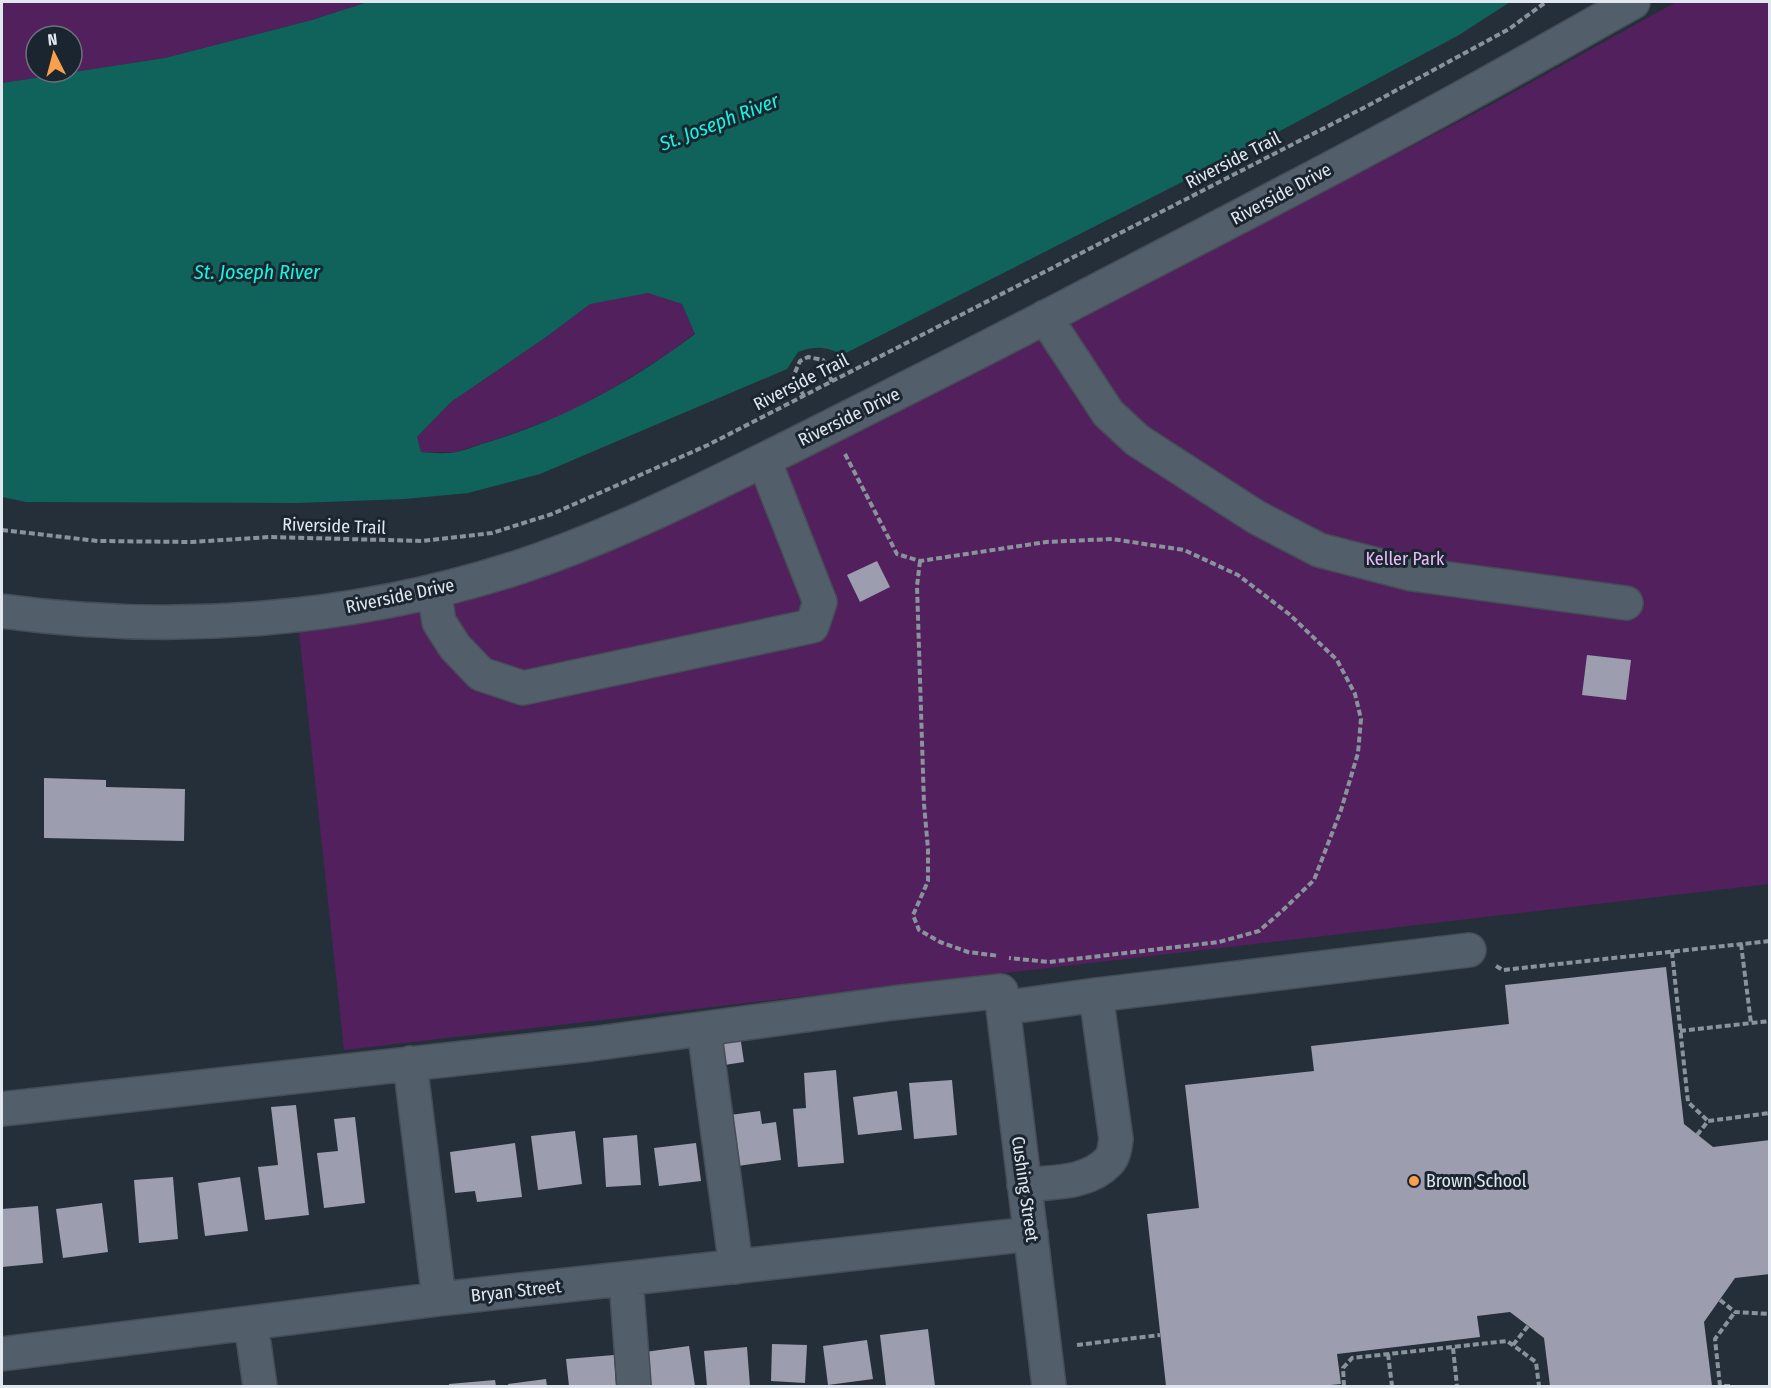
<svg xmlns="http://www.w3.org/2000/svg" width="1771" height="1388" font-family="'Fira Sans Condensed',sans-serif">
  <style>
    .green { fill: #51205d; fill-rule: evenodd }
    .water { fill: #10635a; fill-rule: evenodd }
    .building { fill: #9c9dae }
    .lines { fill: none; stroke-linecap: round; stroke-linejoin: round }
    .minor-casing { stroke: #454d56; stroke-width: 36 }
    .path { stroke: #8a939c; stroke-width: 4; stroke-dasharray: 6 3; stroke-linecap: butt }
    .minor { stroke: #535e6b; stroke-width: 33 }
    .poi-dot { fill: #f8a04b; stroke: #1b2530; stroke-width: 2 }
    .labels { text-anchor: middle; dominant-baseline: central; stroke-width: 6; stroke-linejoin: round; paint-order: stroke }
    .street-label { font-size: 18px; fill: #e0e7ee; stroke: #1b2530 }
    .park-label { font-size: 18px; fill: #ebbcf7; stroke: #1b2530 }
    .poi-label { font-size: 18px; fill: #e0e7ee; stroke: #1b2530; text-anchor: start }
    .water-label { font-size: 20px; font-style: italic; fill: #0ef9e2; stroke: #1b2530 }
  </style>
  <rect width="100%" height="100%" fill="#252f3a"/>
  <!-- green -->
  <path class="green" d="M2,2H368L312,20L165,58L2,83ZM36,36H72V72H36Z
    M1676,2H1769V884L344,1050L299,632L423,611L525,583L616,548L1070,323L1485,108Z
    M648,293L682,304L695,333L669,353L615,387L565,414L506,436L456,452H421L417,437L451,402L549,335L590,303Z"/>
  <!-- water -->
  <path class="water" d="M368,2H1510L1459,35L1237,154L842,355C827,346 814,346 798,352L787,369L540,474L468,493L405,499L297,503L26,502L2,497V83L165,58L312,20ZM648,293L682,304L695,334C633,381 566,418 492,441C481,444 469,449 457,452C446,454 432,453 421,452L417,437L451,402L549,335L590,304Z"/>
  <!-- building -->
  <path class="building" d="M877,561L890,587L860,602L847,575Z
    M1587,655L1631,660L1626,700L1582,695Z
    M44,778L106,780V787L185,789L184,841L44,838Z
    M1666,967L1684,1124L1713,1147L1770,1140V1274L1735,1278L1704,1322L1712,1386H1550L1544,1338L1510,1312L1477,1316L1480,1337L1337,1354L1341,1384L1321,1386H1166L1147,1214L1199,1208L1185,1085L1314,1071L1311,1046L1509,1024L1505,985Z
    M739,1029L744,1062L718,1066L713,1032Z
    M836,1070L844,1163L798,1167L793,1109L806,1108L804,1073Z
    M952,1080L957,1135L914,1139L909,1083Z
    M897,1091L902,1130L858,1135L853,1097Z
    M296,1105L309,1215L265,1220L258,1167L278,1165L271,1107Z
    M760,1111L762,1124L776,1122L781,1160L738,1166L730,1115Z
    M355,1117L365,1203L324,1208L317,1153L338,1151L334,1119Z
    M575,1131L582,1184L538,1190L531,1136Z
    M637,1135L641,1185L606,1187L603,1138Z
    M515,1143L522,1197L477,1202L475,1191L455,1193L450,1152Z
    M696,1143L701,1181L659,1186L654,1148Z
    M173,1177L178,1239L139,1243L134,1180Z
    M240,1177L248,1231L205,1236L198,1183Z
    M102,1203L108,1252L63,1258L56,1209Z
    M38,1206L43,1263L2,1267V1209Z
    M928,1329L935,1386H886L880,1335Z
    M867,1340L873,1379L828,1385L823,1346Z
    M772,1344L807,1345L805,1383L771,1381Z
    M689,1346L695,1386H649L645,1352Z
    M747,1347L750,1386H707L704,1351Z
    M614,1355L616,1386H569L566,1359Z
    M546,1379L547,1386H509L508,1384Z
    M495,1380L496,1386H449V1384Z"/>
  <g class="lines">
    <!-- minor casing -->
    <g class="minor-casing">
      <path id="minor" d="M1045,317L1108,413L1137,440L1256,517L1319,550L1412,574L1626,603
        M434,591L439,622L455,647L481,674L523,688L812,626L820,602L764,460
        M2,611C172,634 348,622 513,569C609,538 699,492 790,447C877,403 965,359 1052,314C1176,249 1300,186 1423,119C1494,81 1563,41 1633,2
        M1096,995L1469,950
        M1003,1008L1096,995L1116,1139C1115,1146 1114,1156 1109,1161C1088,1184 1053,1182 1024,1185
        M704,1029L736,1267
        M410,1063L439,1299
        M2,1109L591,1044L893,1003L1001,991L1049,1386
        M626,1280L634,1386
        M251,1323L260,1386
        M2,1354L439,1299L1031,1234"/>
    </g>
    <!-- path -->
    <path class="path" d="M804,396L793,377L800,361L808,357L823,360L832,382
      M845,454L897,554L920,561L1046,542L1112,539L1184,550L1238,575L1289,614L1337,660L1355,694L1361,719L1358,753L1341,810L1314,880L1282,911L1259,931L1219,942L1049,962L1009,958
      M2,530L98,541L191,542L270,537L422,541L492,533L552,514L708,445L1371,104L1509,29L1546,2
      M920,561L917,586L924,804L928,849V881L913,915L919,930L940,942L968,952L999,956
      M1741,944L1751,1023
      M1672,952L1688,1102L1708,1121
      M1496,966L1503,970L1770,941
      M1680,1031L1770,1021
      M1697,1135L1708,1121L1770,1113
      M1720,1300L1735,1312L1770,1314
      M1077,1345L1160,1335
      M1513,1345L1528,1326
      M1453,1348L1457,1386
      M1388,1354L1392,1386
      M1344,1386L1343,1368L1352,1358L1507,1341L1536,1362L1539,1386
      M1720,1386L1715,1339L1735,1312
      M1724,1386H1731"/>
    <!-- minor -->
    <use href="#minor" class="minor"/>
  </g>
  <!-- markers -->
  <circle class="poi-dot" cx="1414" cy="1181" r="6"/>
  <g class="labels">
    <!-- street labels -->
    <g class="street-label">
      <text transform="translate(1233 160) rotate(-27)">Riverside Trail</text>
      <text transform="translate(1281 194) rotate(-28)">Riverside Drive</text>
      <text transform="translate(801 382) rotate(-27)">Riverside Trail</text>
      <text transform="translate(849 417) rotate(-26)">Riverside Drive</text>
      <text transform="translate(334 526) rotate(2)">Riverside Trail</text>
      <text transform="translate(400 596) rotate(-12)">Riverside Drive</text>
      <text transform="translate(1025 1189) rotate(82)">Cushing Street</text>
      <text transform="translate(516 1291) rotate(-6)">Bryan Street</text>
    </g>
    <!-- park labels -->
    <g class="park-label">
      <text x="1405" y="559">Keller Park</text>
    </g>
    <!-- poi labels -->
    <g class="poi-label">
      <text x="1426" y="1181">Brown School</text>
    </g>
    <!-- water labels -->
    <g class="water-label">
      <text transform="translate(719 122) rotate(-21)">St. Joseph River</text>
      <text x="257" y="272">St. Joseph River</text>
    </g>
  </g>
  <!-- border -->
  <rect width="1771" height="1388" fill="none" stroke="#e0e7ee" stroke-width="6"/>
  <!-- north arrow -->
  <g transform="translate(54 54) rotate(354)"><circle r="28" fill="#1b2530" stroke="#6a737c" stroke-width="1.5"/>
  <path d="M0-4.5L10 22L0 15L-10 22Z" fill="#f8a04b"/>
  <text y="-9" font-size="16" font-weight="bold" text-anchor="middle" fill="#e0e7ee">N</text>
  </g>
</svg>
